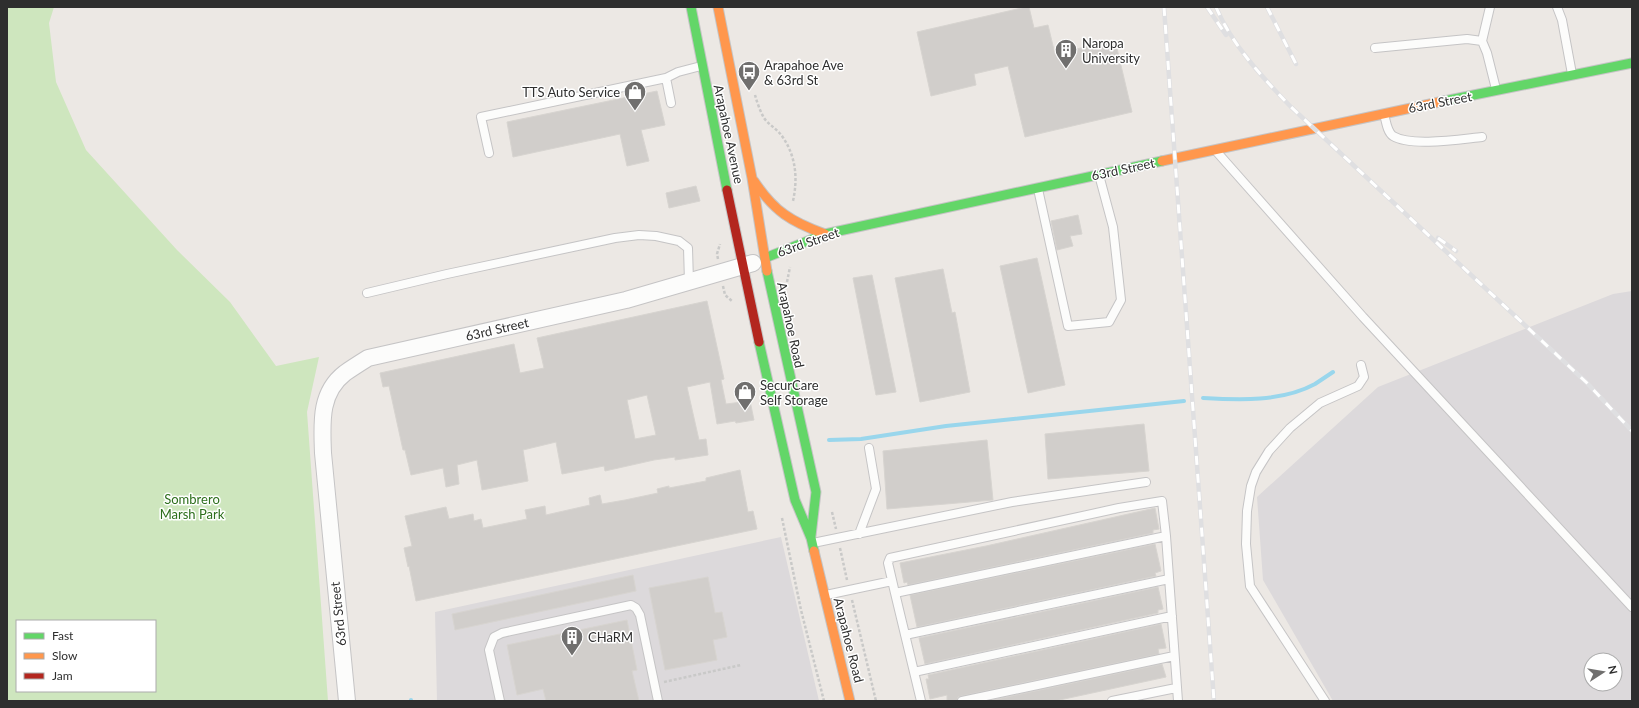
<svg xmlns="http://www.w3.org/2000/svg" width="1639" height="708" font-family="Lato,sans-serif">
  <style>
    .industrial { fill: #dcd9db; fill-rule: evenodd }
    .green { fill: #cee6be; fill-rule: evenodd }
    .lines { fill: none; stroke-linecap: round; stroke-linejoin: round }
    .stream { stroke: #99d6ec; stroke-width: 4 }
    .building { fill: #d1cecb; stroke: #d7d4d0; fill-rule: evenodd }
    .lane-casing { stroke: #c5c4c5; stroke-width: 10 }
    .street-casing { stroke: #c5c4c5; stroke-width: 18 }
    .fast-casing { stroke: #c5c4c5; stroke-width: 11 }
    .slow-casing { stroke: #c5c4c5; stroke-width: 11 }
    .jam-casing { stroke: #c5c4c5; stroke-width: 11 }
    .path { stroke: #c9c9c8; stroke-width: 2.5; stroke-dasharray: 3 2; stroke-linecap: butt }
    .lane { stroke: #fcfcfb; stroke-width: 8 }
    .street { stroke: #fcfcfb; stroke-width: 16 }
    .fast { stroke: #63d668; stroke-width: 9 }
    .slow { stroke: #ff974d; stroke-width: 9 }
    .jam { stroke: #b3261e; stroke-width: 9 }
    .rail-casing { stroke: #dfdfe1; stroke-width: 4.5 }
    .rail { stroke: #fff; stroke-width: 3; stroke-dasharray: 9; stroke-linecap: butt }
    .labels { text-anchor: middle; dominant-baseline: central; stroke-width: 3; stroke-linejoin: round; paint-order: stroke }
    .poi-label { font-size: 13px; fill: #2e2e2e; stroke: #fff; text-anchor: start }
    .street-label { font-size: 13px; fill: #2e2e2e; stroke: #fff }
    .park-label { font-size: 13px; fill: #2c6e1b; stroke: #fff }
  </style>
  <rect width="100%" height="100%" fill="#ece8e4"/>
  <!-- industrial -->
  <path class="industrial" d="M1632,291V701H1333L1263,580L1257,497L1378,387L1613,294ZM1591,660H1615V684H1591Z
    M781,537L819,701H437L435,612Z"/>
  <!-- green -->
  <path class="green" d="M7,7H54L49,23L56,82L86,150L177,250L230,302L276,366L319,357L307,412L328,701H7ZM17,621H155V691H17Z"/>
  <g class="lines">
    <!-- stream -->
    <path class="stream" d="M1203,398C1239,400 1282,402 1315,384C1321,380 1327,376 1333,372
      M829,440L861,439L946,426L1184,401
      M411,701V700"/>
  </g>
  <!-- building -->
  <path class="building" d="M1026,7H1029L1034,28L1048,25L1055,54L1115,40L1132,112L1025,137L1008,66L974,74L976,85L931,96L917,32Z
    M657,91L665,125L641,130L649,161L627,166L620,134L513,157L507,122Z
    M696,186L700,201L669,208L666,193Z
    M1078,215L1082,234L1070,236L1073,246L1057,250L1051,221Z
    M1037,258L1065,385L1028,393L1000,266Z
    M943,269L952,313L955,312L970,392L920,402L895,278Z
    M872,275L896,392L876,395L853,278Z
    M707,301L724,379L721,380L726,404L750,401L754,420L736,423L735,421L717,424L710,382L687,387L699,440L706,439L708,455L675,460V457L654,460L605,471L604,466L562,474L556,442L523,450L528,481L482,490L477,460L457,465L459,484L446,487L443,468L411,475L405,450H403L389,386L383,387L380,373L514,344L520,373L544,368L537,338ZM647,395L656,435L635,439L627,400Z
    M1144,424L1149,471L1048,479L1045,434Z
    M987,440L993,500L887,509L883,451Z
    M740,470L748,512L753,511L757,529L416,601L409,566L408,567L404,548L412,546L405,516L446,507L449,519L473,514L474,521L481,519L483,528L527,519L525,510L545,506L546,515L590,505L589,498L600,495L602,504L625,500L658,493L657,489L669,486V488L706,481V478Z
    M1155,508L1159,529L1153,530V533L908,585L907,582L904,583L900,563L986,546Z
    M1155,544L1161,571L1155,573L1156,576L917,627L910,595Z
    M633,575L636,591L455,630L452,614Z
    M708,577L715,613L722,612L727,637L713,640L717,660L665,670L649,588Z
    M1158,587L1163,609L1158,610V613L925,664L919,638Z
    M627,620L637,670L632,671L639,701H546L543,689L517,695L507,645Z
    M1161,624L1166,648L1158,649L1159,654L961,696L958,697L957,701H947V695L930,699L926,679H929L928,675Z
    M1162,664L1166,677L1055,701H988Z"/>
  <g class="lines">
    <!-- lane casing -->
    <g class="lane-casing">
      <path id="lane" d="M1557,7L1562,20L1572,74
        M1482,41L1490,7
        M1375,48L1467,39L1482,41L1487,53L1496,89
        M671,103L666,78L678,72L701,66
        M1384,114C1386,121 1387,132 1393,136C1411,147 1461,139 1482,137
        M1216,151L1363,317L1632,607
        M489,153L481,117L666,78
        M1038,189L1068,326L1109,322L1121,300L1113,227L1099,175
        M367,293L447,274L615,238L639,235L656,236L679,241L688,248L689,282
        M859,534L876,489L869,448
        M813,543L1012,502L1146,482
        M895,593L1166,536
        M826,595L892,581
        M905,635L1169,579
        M914,672L1172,616
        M500,701L489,650L494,637L502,633L631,605L636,608L640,615L658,701
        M921,701L895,593L888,563L890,558L1119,508L1162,501L1166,536L1178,701
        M962,701L1174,656
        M1112,701L1176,688
        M1325,701L1250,586L1246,544L1247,511L1251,486L1256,472L1269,451L1290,428L1320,403L1358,386L1364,377L1361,365"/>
    </g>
    <!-- street casing -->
    <g class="street-casing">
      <path id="street" d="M347,701L323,453C322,424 319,393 345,373C352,368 360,363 368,358L626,300L753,263"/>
    </g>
    <!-- fast casing -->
    <g class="fast-casing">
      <path id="fast" d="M691,7L727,190
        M1444,101L1632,63
        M765,258L825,234L1162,161
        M767,271L816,492L811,536
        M759,342L795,500L811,538L814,551"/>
    </g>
    <!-- slow casing -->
    <g class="slow-casing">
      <path id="slow" d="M718,7L752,178L767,271
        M1162,161L1444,101
        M754,181C774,211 791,222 825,234
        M814,551L850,701"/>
    </g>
    <!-- jam casing -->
    <g class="jam-casing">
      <path id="jam" d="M727,190L759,342"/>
    </g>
    <!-- path -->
    <path class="path" d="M755,95C757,102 760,111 764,118C769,125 777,129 782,136C796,156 798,178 793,201
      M718,259L717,254L720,244
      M787,282L790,267
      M723,286L725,295L732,301
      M832,512L836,529
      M782,518L801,610L824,701
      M840,548L847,580
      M852,600L876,701
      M664,682L741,665"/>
    <!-- lane -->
    <use href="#lane" class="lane"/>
    <!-- street -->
    <use href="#street" class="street"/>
    <!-- fast -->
    <use href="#fast" class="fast"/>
    <!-- slow -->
    <use href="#slow" class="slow"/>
    <!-- jam -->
    <use href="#jam" class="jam"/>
    <!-- rail casing -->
    <g class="rail-casing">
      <path id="rail" d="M1164,7L1214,701
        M1207,7L1226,35
        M1216,7C1232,45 1262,77 1291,107L1587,383L1632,431
        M1267,7L1296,64
        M1438,238L1456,251"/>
    </g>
    <!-- rail -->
    <use href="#rail" class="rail"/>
  </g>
  <!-- icons -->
  <defs>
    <g id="building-pin" transform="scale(1.15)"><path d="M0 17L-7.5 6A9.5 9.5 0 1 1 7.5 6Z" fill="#706f6e" stroke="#fff"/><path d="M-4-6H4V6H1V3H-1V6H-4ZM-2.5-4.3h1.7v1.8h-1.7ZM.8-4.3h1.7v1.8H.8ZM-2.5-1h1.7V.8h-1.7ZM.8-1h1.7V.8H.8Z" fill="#fff"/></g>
    <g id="bus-pin" transform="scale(1.15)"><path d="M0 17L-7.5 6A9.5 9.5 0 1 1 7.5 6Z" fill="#706f6e" stroke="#fff"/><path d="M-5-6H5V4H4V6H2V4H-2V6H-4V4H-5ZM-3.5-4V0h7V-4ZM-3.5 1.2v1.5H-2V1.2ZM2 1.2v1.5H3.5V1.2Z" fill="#fff"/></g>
    <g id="shop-pin" transform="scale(1.15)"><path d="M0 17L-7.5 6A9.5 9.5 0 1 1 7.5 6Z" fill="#706f6e" stroke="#fff"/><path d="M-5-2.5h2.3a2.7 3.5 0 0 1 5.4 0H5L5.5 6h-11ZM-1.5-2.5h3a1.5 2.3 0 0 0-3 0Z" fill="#fff"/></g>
  </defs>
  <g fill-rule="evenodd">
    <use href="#building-pin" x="1066" y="50"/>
    <use href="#bus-pin" x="749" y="72"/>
    <use href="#shop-pin" x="635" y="92"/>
    <use href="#shop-pin" x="745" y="392"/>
    <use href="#building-pin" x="572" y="637"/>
  </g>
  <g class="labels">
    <!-- poi labels -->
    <g class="poi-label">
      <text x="1082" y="43">Naropa<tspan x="1082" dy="15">University</tspan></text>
      <text x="764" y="65">Arapahoe Ave<tspan x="764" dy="15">&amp; 63rd St</tspan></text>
      <text x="620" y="92" text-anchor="end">TTS Auto Service</text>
      <text x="760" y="385">SecurCare<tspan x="760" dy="15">Self Storage</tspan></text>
      <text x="588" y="637">CHaRM</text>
    </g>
    <!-- street labels -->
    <g class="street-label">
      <text transform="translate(1440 102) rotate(-11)">63rd Street</text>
      <text transform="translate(729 134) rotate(78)">Arapahoe Avenue</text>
      <text transform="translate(1123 169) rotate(-12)">63rd Street</text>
      <text transform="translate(808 242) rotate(-19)">63rd Street</text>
      <text transform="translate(791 325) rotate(78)">Arapahoe Road</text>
      <text transform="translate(497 329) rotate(-13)">63rd Street</text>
      <text transform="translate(338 614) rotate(-96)">63rd Street</text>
      <text transform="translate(849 640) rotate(76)">Arapahoe Road</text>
    </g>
    <!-- park labels -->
    <g class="park-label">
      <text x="192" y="499">Sombrero<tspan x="192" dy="15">Marsh Park</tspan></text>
    </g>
  </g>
  <!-- border -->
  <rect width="1639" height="708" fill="none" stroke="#2e2e2e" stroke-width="16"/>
  <!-- legend -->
  <rect x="16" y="620" width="140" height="72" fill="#ffffff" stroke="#ababab"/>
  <rect x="24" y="633" width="20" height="6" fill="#63d668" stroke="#ababab"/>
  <text x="52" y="640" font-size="12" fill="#2e2e2e">Fast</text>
  <rect x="24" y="653" width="20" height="6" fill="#ff974d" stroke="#ababab"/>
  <text x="52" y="660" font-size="12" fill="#2e2e2e">Slow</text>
  <rect x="24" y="673" width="20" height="6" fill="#b3261e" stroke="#ababab"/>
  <text x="52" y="680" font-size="12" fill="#2e2e2e">Jam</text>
  <!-- north arrow -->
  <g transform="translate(1603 672) rotate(78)"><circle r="19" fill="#ffffff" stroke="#ababab"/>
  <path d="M0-3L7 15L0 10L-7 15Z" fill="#706f6e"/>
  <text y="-6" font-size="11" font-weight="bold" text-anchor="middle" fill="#2e2e2e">N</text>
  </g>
</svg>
